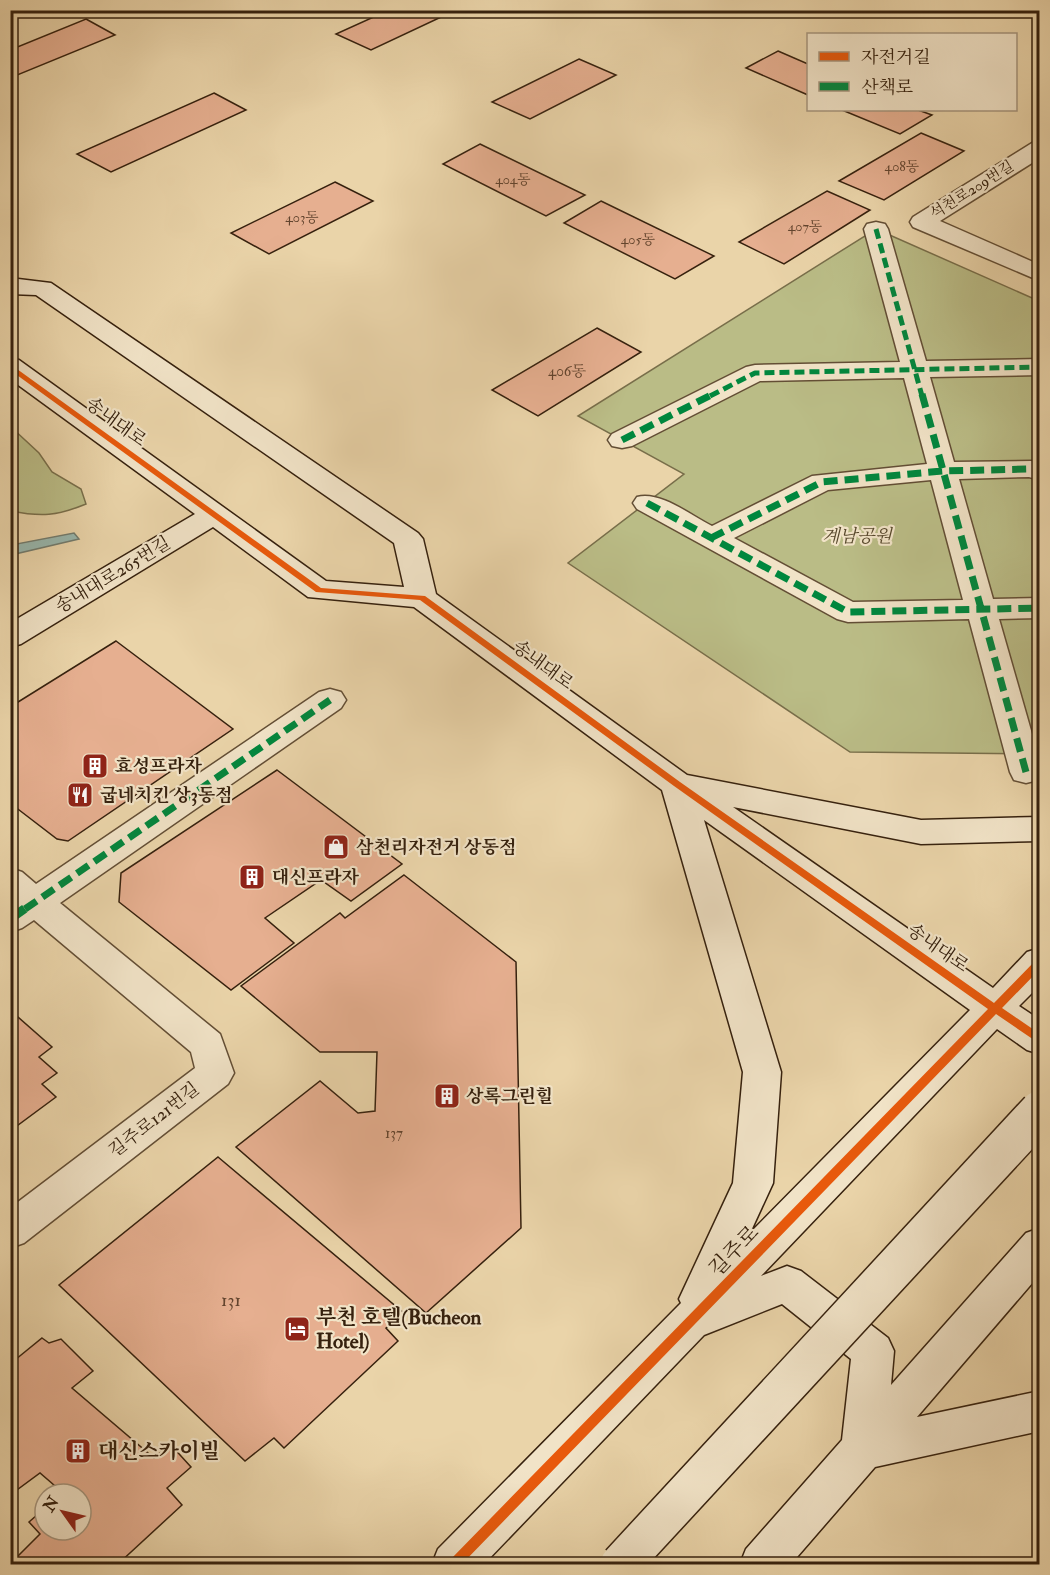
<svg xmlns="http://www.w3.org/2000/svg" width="1050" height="1575" font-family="'IM FELL Double Pica','Noto Serif KR',serif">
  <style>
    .green { fill: #babc86; stroke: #786e4a; stroke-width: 1.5 }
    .water { fill: #98b7ae; stroke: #717b6e; stroke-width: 1.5 }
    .building { fill: #e6af90; stroke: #36210e; stroke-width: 1.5 }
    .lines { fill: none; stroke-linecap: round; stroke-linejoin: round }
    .street-casing { stroke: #634e35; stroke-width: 3 }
    .secondary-casing { stroke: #36210e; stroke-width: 3 }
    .street { fill: #f1e3c7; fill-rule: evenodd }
    .secondary { fill: #f1e3c7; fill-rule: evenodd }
    .secondary-bridge-casing { stroke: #36210e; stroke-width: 43; stroke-linecap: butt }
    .secondary-bridge { stroke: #f1e3c7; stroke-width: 40 }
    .quiet-far2 { stroke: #00873e; stroke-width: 5; stroke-dasharray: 10 5; stroke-linecap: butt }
    .quiet-far1 { stroke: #00873e; stroke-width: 7; stroke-dasharray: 14 7; stroke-linecap: butt }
    .quiet { stroke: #00873e; stroke-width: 9; stroke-dasharray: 18 9; stroke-linecap: butt }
    .cycleway-casing { stroke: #f1e3c7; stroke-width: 4 }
    .cycleway { fill: #e8590c; fill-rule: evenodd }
    .labels { text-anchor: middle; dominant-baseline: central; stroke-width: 4.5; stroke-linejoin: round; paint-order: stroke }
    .far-number-label { font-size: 14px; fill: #62442e }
    .far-street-label { font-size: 15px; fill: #36210e; stroke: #f1e3c7 }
    .number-label { font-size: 15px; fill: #62442e }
    .street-label { font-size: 18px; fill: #36210e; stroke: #f1e3c7 }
    .park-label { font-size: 18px; font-style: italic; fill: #57482c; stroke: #f1e3c7 }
    .poi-label { font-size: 18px; font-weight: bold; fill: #36210e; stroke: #f1e3c7; text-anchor: start }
    .near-number-label { font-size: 18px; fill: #62442e }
    .near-street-label { font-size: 21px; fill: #36210e; stroke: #f1e3c7 }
    .near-poi-label { font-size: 21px; font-weight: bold; fill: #36210e; stroke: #f1e3c7; text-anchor: start }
  </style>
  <rect width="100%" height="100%" fill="#ead4a9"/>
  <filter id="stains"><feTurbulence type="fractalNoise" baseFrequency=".00333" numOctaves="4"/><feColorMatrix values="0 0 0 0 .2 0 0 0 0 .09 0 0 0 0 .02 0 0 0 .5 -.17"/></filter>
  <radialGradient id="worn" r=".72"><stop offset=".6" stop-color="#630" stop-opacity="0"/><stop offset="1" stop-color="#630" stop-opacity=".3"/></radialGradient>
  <!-- green -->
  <path class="green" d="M876,229L1039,301V754L850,752L568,563L684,474L578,416Z
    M11,427L39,453L52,472L81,489L86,504C57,516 41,517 11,511Z"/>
  <!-- water -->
  <path class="water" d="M74,533L79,539L11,555V545Z"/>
  <!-- building -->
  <path class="building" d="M389,10H456L371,50L336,34Z
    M86,19L115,35L10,78V50Z
    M778,51L808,64V95L746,68Z
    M579,59L616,75L530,119L492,102Z
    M214,93L246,110L111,172L77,154Z
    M842,110H918L932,115L900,134Z
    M921,133L964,151L884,200L839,181Z
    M480,144L585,195L546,216L443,164Z
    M335,182L373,201L269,254L231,233Z
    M827,191L870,210L784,264L739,242Z
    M601,201L714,256L675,279L564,223Z
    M597,328L641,352L538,416L492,390Z
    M116,641L233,729L68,841L57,839L10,803V707Z
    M277,770L402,864L351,901L321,880L265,918L294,943L231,990L119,902L121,873Z
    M404,875L516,962L521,1228L426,1313L236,1147L320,1081L358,1113L375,1111L377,1052H320L241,986L340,913L345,918Z
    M10,1010L52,1047L39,1057L57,1073L42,1084L56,1097L10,1131Z
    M218,1157L405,1314L386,1328L398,1341L284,1448L274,1438L245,1461L59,1285Z
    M42,1338L49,1343L61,1339L93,1371L72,1388L154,1458L170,1444L191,1467L167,1488L182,1505L118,1564H10L40,1534L29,1522L45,1508V1530H81V1494H60L62,1492L40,1473L10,1495V1364Z"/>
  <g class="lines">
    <!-- street casing -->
    <g class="street-casing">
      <path id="street" d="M1040,141V158L940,221L1040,265V281L913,227L910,222L913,217L1032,143Z
        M876,222L885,224L888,229L926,361L1040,359V375L930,377L954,462L1031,461L1040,463V480L1029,477L959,479L993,599L1040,598V618L999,619L1040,762L1038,780L1026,783L1014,780L1010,772L969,619L848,622L837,619L637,509L633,503L637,497C661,491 690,515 712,526L812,476L927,464L904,378L760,381L632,446L622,448L612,446L608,440L612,434L746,367L755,365L900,362L864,229L867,224ZM931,480L963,600L853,602L734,538L828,490Z
        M330,689L341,692L346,700L341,708L60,903L220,1034L234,1073L228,1084L24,1243L10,1248V1208L195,1068L191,1052L34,920L22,928L10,932V868L22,872L36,884L319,692Z"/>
    </g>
    <!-- secondary casing -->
    <g class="secondary-casing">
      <path id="secondary" d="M10,278L51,283L418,533L423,539L436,594L687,775L921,820L1040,817V841L921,844L733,807L993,988L1027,952L1040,948V985L1019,1006L1040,1020V1054L1027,1050L997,1029L761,1276L787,1266L801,1271L888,1338L894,1351L891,1385L1026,1233L1040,1228V1274L917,1417L1040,1391V1431L875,1467L791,1564H740L746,1549L842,1440L851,1359L782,1304L704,1335L484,1564H432L438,1549L681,1303L679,1299L733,1183L743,1072L662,790L414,607L308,597L213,527L21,644L10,647V623L195,514L10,379V358L19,360L326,581L404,587L394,543L36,295L10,294ZM704,820L970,1010L750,1233L773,1183L781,1072Z"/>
    </g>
    <!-- street -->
    <use href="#street" class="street"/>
    <!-- secondary -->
    <use href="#secondary" class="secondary"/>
    <!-- secondary-bridge casing -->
    <g class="secondary-bridge-casing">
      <path id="secondary-bridge" d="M621,1564L1040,1111"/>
    </g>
    <!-- secondary-bridge -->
    <use href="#secondary-bridge" class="secondary-bridge"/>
    <!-- quiet-far2 -->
    <path class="quiet-far2" d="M876,229L922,396
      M710,396L755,373L1040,367"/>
    <!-- quiet-far1 -->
    <path class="quiet-far1" d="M922,394L1026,772
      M622,440L713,394
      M647,503L848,612L1040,608
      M711,538L822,482L943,471L1031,469L1040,472
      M25,909L330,700"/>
    <!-- quiet -->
    <path class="quiet" d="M10,919L27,907"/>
    <!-- cycleway casing -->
    <g class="cycleway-casing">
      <path id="cycleway" d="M10,364L321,588L425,596L680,782L994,1003L1037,959L1040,958V969L1002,1008L1040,1034V1044L996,1014L462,1564H448L450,1560L988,1009L674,786L420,600L316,592L10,370Z"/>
    </g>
    <!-- cycleway -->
    <use href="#cycleway" class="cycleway"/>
  </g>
  <!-- icons -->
  <defs>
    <g id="building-square" transform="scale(1.35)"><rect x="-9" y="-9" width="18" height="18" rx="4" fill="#8f2418" stroke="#f1e3c7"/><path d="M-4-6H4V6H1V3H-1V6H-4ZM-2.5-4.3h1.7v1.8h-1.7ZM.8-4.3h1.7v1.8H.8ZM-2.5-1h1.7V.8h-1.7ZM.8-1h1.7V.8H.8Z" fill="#fff"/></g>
    <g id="restaurant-square" transform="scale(1.35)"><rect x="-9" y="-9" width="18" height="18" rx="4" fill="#8f2418" stroke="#f1e3c7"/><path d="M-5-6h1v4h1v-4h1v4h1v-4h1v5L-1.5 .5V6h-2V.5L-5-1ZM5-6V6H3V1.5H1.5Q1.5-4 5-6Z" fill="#fff"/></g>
    <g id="shop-square" transform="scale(1.35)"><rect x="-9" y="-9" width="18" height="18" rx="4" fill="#8f2418" stroke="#f1e3c7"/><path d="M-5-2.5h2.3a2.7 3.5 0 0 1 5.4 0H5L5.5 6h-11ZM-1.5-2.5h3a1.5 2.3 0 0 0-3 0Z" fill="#fff"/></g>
    <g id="hotel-square" transform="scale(1.35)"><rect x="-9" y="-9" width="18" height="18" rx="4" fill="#8f2418" stroke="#f1e3c7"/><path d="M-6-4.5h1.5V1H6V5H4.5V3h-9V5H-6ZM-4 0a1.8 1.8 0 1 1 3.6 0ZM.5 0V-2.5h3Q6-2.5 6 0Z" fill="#fff"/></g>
  </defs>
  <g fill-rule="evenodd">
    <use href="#building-square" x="95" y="766"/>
    <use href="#restaurant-square" x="80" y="795"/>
    <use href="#shop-square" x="336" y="847"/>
    <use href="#building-square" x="252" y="877"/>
    <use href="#building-square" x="447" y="1096"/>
    <use href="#hotel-square" x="297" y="1329"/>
    <use href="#building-square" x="78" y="1451"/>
  </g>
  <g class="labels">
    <!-- far-number labels -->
    <g class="far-number-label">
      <text x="902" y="166">408동</text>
      <text x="513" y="179">404동</text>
      <text x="302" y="217">403동</text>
      <text x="805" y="226">407동</text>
      <text x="638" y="239">405동</text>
    </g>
    <!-- far-street labels -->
    <g class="far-street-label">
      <text transform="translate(972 190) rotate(-32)">석천로209번길</text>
    </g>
    <!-- number labels -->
    <g class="number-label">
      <text x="567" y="371">406동</text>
      <text x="394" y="1133">137</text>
    </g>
    <!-- street labels -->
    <g class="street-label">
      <text transform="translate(116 422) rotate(36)">송내대로</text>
      <text transform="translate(113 575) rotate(-31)">송내대로265번길</text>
      <text transform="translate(543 665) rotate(36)">송내대로</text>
      <text transform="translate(938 948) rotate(35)">송내대로</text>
      <text transform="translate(154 1120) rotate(-38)">길주로121번길</text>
    </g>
    <!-- park labels -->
    <g class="park-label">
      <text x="857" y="536">계남공원</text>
    </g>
    <!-- poi labels -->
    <g class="poi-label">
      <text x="115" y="766">효성프라자</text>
      <text x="100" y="795">굽네치킨 상3동점</text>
      <text x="356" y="847">삼천리자전거 상동점</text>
      <text x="272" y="877">대신프라자</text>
      <text x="466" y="1096">상록그린힐</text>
    </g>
    <!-- near-number labels -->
    <g class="near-number-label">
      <text x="231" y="1300">131</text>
    </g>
    <!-- near-street labels -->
    <g class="near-street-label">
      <text transform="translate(734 1251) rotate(-46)">길주로</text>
    </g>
    <!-- near-poi labels -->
    <g class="near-poi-label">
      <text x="316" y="1317">부천 호텔(Bucheon<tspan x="316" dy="24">Hotel)</tspan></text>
      <text x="98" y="1451">대신스카이빌</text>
    </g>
  </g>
  <!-- margin -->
  <rect width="1050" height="1575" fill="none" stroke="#ead4a9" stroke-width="36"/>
  <rect x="12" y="12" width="1026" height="1551" fill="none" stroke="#36210e" stroke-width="3"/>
  <rect x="18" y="18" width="1014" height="1539" fill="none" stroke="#36210e" stroke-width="1.5"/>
  <!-- legend -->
  <rect x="807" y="33" width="210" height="78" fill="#f1e3c7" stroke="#a6957d" stroke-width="1.5"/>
  <rect x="819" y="52" width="30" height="9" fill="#e8590c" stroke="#a6957d" stroke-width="1.5"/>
  <text x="861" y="63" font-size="18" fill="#36210e">자전거길</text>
  <rect x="819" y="82" width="30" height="9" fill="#00873e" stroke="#a6957d" stroke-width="1.5"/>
  <text x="861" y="93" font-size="18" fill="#36210e">산책로</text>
  <!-- north arrow -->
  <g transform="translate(63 1512) rotate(304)"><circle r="28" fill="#f1e3c7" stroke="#a6957d" stroke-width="1.5"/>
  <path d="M0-4.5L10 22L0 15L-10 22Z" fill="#8f2418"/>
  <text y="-9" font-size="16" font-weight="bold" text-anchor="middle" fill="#36210e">N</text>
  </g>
  <rect width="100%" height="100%" filter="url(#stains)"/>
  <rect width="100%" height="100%" fill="url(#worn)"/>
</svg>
